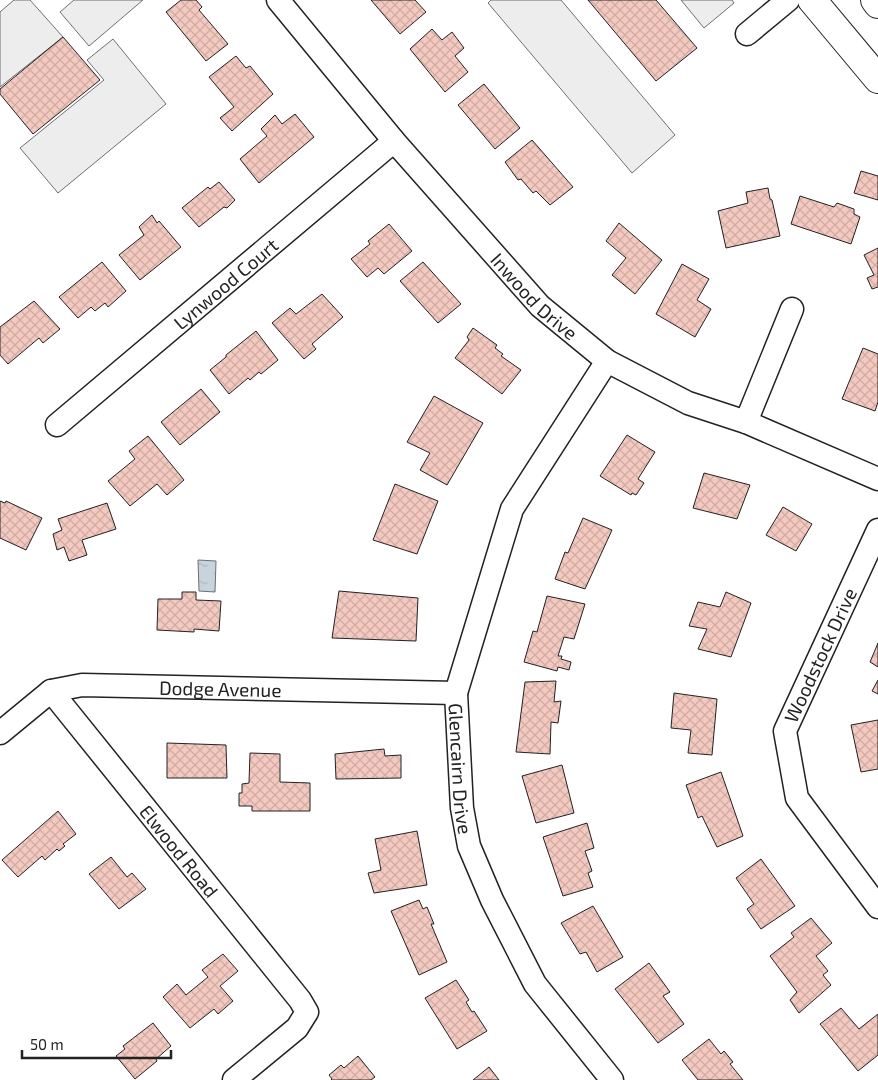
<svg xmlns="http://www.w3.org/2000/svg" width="878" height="1080" font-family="'Exo 2',sans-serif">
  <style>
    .parking { fill: #ededed; stroke: #6f6f6f }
    .water { fill: url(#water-ripples); stroke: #6f6f6f }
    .building { fill: url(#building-cross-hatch); stroke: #222 }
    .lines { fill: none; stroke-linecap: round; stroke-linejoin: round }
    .minor-casing { stroke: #222; stroke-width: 25 }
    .highway-casing { stroke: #222; stroke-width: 30 }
    .minor { stroke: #fff; stroke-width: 22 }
    .highway { stroke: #fff; stroke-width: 28 }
    .labels { text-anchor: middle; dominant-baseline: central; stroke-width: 4; stroke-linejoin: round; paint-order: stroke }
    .street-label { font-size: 19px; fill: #222; stroke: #fff }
  </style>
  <defs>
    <pattern id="water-ripples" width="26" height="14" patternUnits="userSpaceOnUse" patternTransform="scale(1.25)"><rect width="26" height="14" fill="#c7d3dd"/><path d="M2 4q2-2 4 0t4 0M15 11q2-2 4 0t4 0" fill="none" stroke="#abb5bd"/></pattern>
    <pattern id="building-cross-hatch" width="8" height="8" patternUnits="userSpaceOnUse" patternTransform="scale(1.25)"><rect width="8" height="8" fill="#f3c9c0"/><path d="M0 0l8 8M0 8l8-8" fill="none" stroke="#d0aca5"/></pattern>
  </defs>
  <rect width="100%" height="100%" fill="#fff"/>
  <!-- parking -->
  <path class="parking" d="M14,0H30L63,37L0,87V12Z
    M74,0H143L89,46L60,12Z
    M491,0H561L675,135L632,173L488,3Z
    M681,0H732L734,3L704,28Z
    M113,39L166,104L58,193L20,148L104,80L87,60Z"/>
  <!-- water -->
  <path class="water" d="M198,560L216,561L215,592L199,591Z"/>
  <!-- building -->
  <path class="building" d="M181,0H196L202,7L199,10L228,44L206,61L166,12Z
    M371,0H415L426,12L400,34Z
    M588,0H656L697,48L656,81Z
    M432,29L442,40L452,32L464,48L455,56L468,72L445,92L410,49Z
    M63,37L100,80L33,134L0,94V89Z
    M236,56L246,68L250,66L273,94L232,131L220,118L234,107L209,77Z
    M484,84L520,128L495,149L458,105Z
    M295,114L314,137L259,183L240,159L267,136L261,129L275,115L282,124Z
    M532,140L573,187L550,205L536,191L533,193L521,179L518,180L505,162Z
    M861,171L878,176V200L854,193Z
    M219,182L235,200L227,208L224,207L199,227L182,208L208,187L210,189Z
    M768,188L770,199L772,200L780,236L726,248L718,211L748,203L746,192Z
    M800,196L834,207L837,203L854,209V214L860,217L851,244L791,224Z
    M152,215L157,223L159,221L181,247L140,280L119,255L144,235L139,227Z
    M619,223L662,260L635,294L612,275L626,258L606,241Z
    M389,224L412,251L384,274L378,268L367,277L351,259L370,244L368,241Z
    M878,248V287L872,289L867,278L874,275L864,255Z
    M102,262L126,291L108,307L105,303L95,311L91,307L78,318L59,297Z
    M423,262L461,304L438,323L400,281Z
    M682,264L709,279L697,300L711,309L695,337L656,314Z
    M322,294L343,317L312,344L316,349L304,359L272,323L290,308L296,314Z
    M34,301L60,329L43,343L39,338L8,364L0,355V327Z
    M473,328L497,345L495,348L503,354L501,356L521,370L502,394L455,358L469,340L467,337Z
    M256,331L278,360L261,374L259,372L250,380L248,378L229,394L210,370L226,357V355Z
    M863,348L878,354V402L875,411L842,399Z
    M201,389L220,412L180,445L161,422Z
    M434,396L483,423L447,485L420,470L430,453L407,442Z
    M627,435L655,452L638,479L644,483L636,495L632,493L631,495L600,476Z
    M148,436L184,480L167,495L157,484L130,506L108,481L135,459L129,451Z
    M704,473L750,485L737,519L693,508Z
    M395,484L438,501L417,554L373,540Z
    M0,501L5,503L6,501L42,518L26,550L0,538Z
    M107,503L116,529L82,540L87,555L69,561L64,547L57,550L53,534L62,530L58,519Z
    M783,507L812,524L796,551L766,535Z
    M583,518L612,530L585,589L555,579L565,552L568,553Z
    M339,591L418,598L416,641L332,638Z
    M182,592H196V600L221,601L219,631L194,629V632L157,630L158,599H182Z
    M726,592L751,603L731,657L698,649L707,629L689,626L698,602L720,607Z
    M547,596L585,604L574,639L564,637L558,656H562L561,659L571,662L569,670L558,667L557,671L524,662L533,631L537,632Z
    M878,643V667L870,662Z
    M878,680V694L872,691Z
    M556,681L554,702L561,701L558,723L551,722L550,754L516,752L525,682Z
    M674,693L717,699L712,755L688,753L691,730L671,728Z
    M878,720V769L861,772L851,725Z
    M167,743L226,745L227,778H167Z
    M384,749L385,756L401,755V778L336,779L335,754Z
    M250,753L280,754V782L310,783V811H252V806H239V793H242V784L249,783Z
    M562,765L574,813L536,823L522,776Z
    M721,772L743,836L717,847L702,816L698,818L686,785Z
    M58,811L76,834L63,844L65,846L59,851L57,849L45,860L42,856L18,877L2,860Z
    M587,823L594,848L585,851L592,871L588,873L593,887L563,896L543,837Z
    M417,831L427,885L374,893L368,873L381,870L375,839Z
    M111,857L127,877L132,873L146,889L119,909L89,874Z
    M761,859L795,906L761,929L747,909L754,904L736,878Z
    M419,900L423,909L427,907L434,924H431L447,962L419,975L391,911Z
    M593,906L623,957L597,972L586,952L580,954L561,923Z
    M811,918L832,943L816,956L828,971L823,975L831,985L799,1013L790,1000L797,992L770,956L794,937L791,933Z
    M223,954L238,971L220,986L233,1001L218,1014L214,1009L190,1028L163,997L177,984L186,995L208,977L202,970Z
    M649,963L670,992L663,996L684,1024L658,1043L615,989Z
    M456,980L469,1000L466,1002L472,1012L474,1011L487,1031L457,1049L425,998Z
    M841,1008L859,1029L878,1014V1055L858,1071L820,1024Z
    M153,1023L171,1046L156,1059L157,1061L135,1079L116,1056L125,1049L123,1046Z
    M709,1039L721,1054L724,1051L733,1062L730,1064L743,1080H698L682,1060Z
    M358,1056L375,1077L371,1080H331L332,1079L329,1075L341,1065L344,1068Z
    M489,1067L499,1080H473Z"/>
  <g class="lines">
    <!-- minor casing -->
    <g class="minor-casing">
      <g id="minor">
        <path id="s1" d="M278,0L394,141L540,306L607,361L688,403L746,422L878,479"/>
        <path d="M747,34L788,0"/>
        <path id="s2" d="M607,361L512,509L456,693L462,808L469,846L492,900L535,984L612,1080"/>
        <path d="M746,422L792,309"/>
        <path id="s3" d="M57,425L394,141"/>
        <path d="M878,530L785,731L797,798L878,907"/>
        <path id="s4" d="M51,691L300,1000L307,1012L297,1028L234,1080"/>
        <path id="s5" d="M0,733L51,691L82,685L456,693"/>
      </g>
    </g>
    <!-- highway casing -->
    <g class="highway-casing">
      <path id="highway" d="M812,0L878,79
        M875,0L878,4"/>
    </g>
    <!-- minor -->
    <use href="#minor" class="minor"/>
    <!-- highway -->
    <use href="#highway" class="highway"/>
  </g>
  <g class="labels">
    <!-- street labels -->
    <g class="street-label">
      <text stroke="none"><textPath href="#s3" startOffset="220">Lynwood Court</textPath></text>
      <text stroke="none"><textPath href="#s1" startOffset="392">Inwood Drive</textPath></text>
      <text transform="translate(820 655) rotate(-65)">Woodstock Drive</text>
      <text stroke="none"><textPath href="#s5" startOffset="236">Dodge Avenue</textPath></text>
      <text stroke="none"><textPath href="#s2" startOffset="444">Glencairn Drive</textPath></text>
      <text stroke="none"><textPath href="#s4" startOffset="205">Elwood Road</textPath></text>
    </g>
  </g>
  <!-- scale -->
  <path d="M22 1050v8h149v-8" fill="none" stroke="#222222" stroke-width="2.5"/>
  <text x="30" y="1050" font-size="15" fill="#222222" stroke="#ffffff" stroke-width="4" paint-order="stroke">50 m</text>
</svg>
